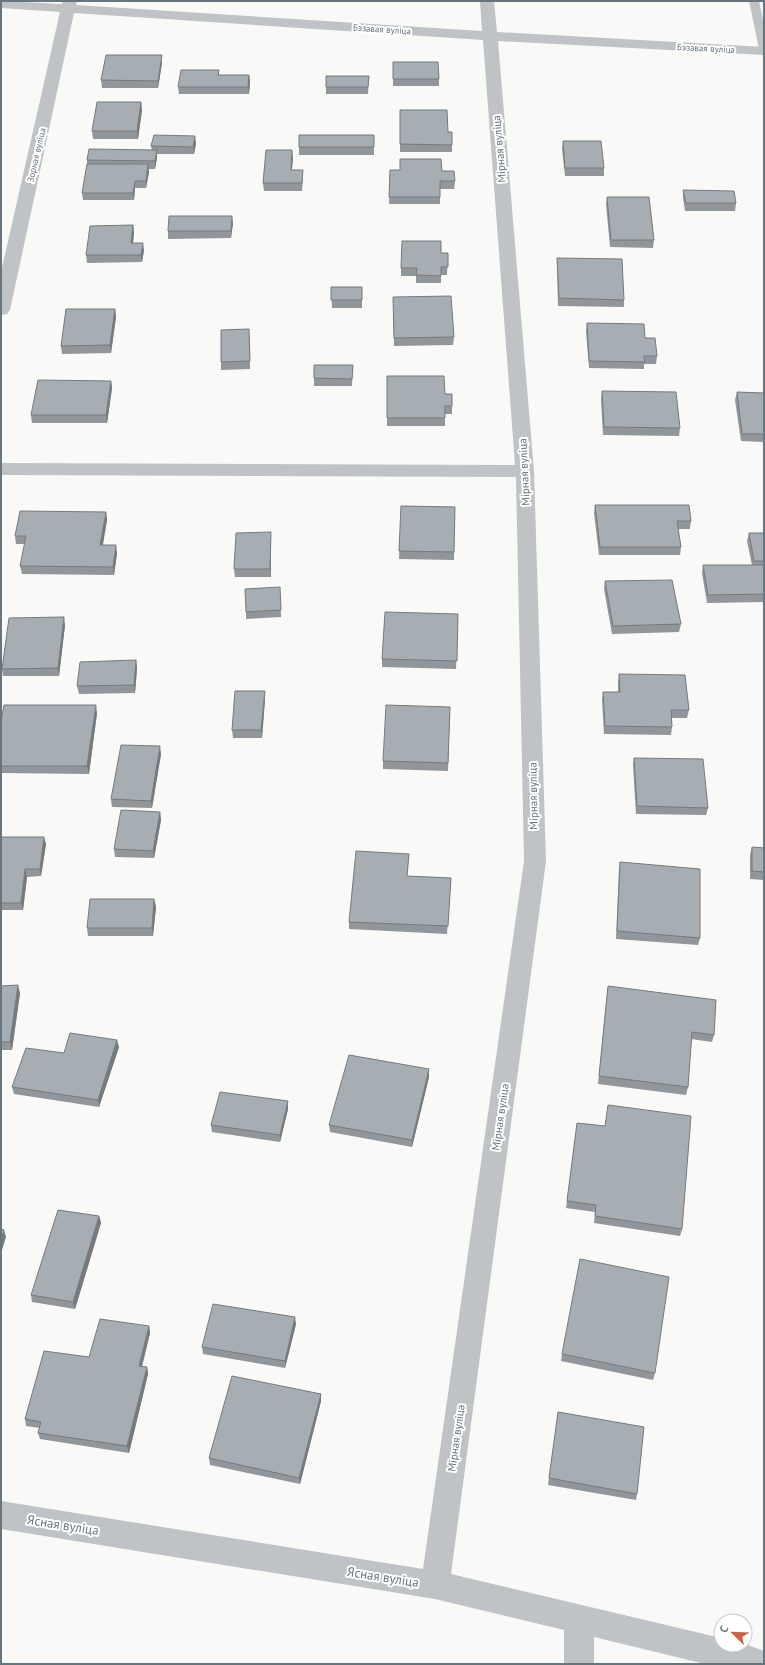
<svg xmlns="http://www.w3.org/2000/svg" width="765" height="1665" font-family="'PT Sans',sans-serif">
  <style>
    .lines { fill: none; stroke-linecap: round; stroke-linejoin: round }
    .service { fill: #bfc3c6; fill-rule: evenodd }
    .minor { fill: #bfc3c6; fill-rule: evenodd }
    .wall { fill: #90969a }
    .shaded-wall { fill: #757a7d }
    .building { fill: #a7aeb3; stroke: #757a7d }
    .labels { text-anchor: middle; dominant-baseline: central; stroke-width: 4; stroke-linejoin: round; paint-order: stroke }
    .far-street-label { font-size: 9px; fill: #67757e; stroke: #fff }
    .street-label { font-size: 11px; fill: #67757e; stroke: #fff }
    .near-street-label { font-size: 13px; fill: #67757e; stroke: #fff }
  </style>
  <rect width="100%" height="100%" fill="#f9f9f7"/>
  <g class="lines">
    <!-- service -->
    <path class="service" d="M749,1H759L764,24V52L759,49Z"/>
    <!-- minor -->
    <path class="minor" d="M1,1L62,4L63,1H77L76,5L482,31L480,1H494L497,32L764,47V55L498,41L534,471L546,861L451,1574L721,1638V1645L745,1644L764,1651V1664H705L594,1637V1664H564V1630L435,1599L1,1529V1501L423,1569L524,861L516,477L1,475V463L515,465L483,40L74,13L10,310L7,314L1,315V272L60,12L1,8Z"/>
  </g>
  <!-- wall -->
  <path class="wall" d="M546,1H574V2H546Z
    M162,55V63L158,88H102L101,80Z
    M393,62L439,79V86H393Z
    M219,70V75H249L250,82L249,94H179L178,87Z
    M369,76L368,94H326V87Z
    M141,102L142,110L138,139H93L92,131Z
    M400,110L448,132H452V152H400Z
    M374,135V155H299V147Z
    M563,141L604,168V176H565L562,149Z
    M196,143L194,154H157V158L155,169H148L149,172L146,188H135L134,200H83L82,193L87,164V160L152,150L151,146Z
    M293,157L292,170L303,178L302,191H264L263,183Z
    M390,170L442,171L455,181L454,189H440V204H389Z
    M683,190L736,203L735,211H685L683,198Z
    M607,197L654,240L653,248L610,247L606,204Z
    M233,223L231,238L168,239V231Z
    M133,225L134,233L133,243L144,250L142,262L87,263L86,255Z
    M441,253H448L447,275H441V283H416V276H401V268Z
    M557,258L624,300V307L558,306L557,266Z
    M331,287H362V308H332Z
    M393,297L454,337L453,345L394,346Z
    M115,309L116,317L111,353L62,354L61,346Z
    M587,323L645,338L657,356L656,364H644V369L589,368L586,331Z
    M250,337V369L221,370V362Z
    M353,365L352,386H314V378Z
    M387,376L445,394L452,406V414H445V426H387Z
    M111,381L112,388L107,423H32L31,415Z
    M602,391L680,428L679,436L603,435L601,399Z
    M737,392L764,393V442L741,441L735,400Z
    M595,505L691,521L690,529H678L681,547L680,555H599L594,513Z
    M401,506L455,507L454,560L399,559Z
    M106,512L107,520L103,545L117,553L114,575L22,574L20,566L25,544H16L15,536Z
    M749,533H764V602L707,603L702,573L703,565H752L747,541Z
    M271,540V577H235L234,569Z
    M605,581L681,624L679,632L612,634L604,589Z
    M280,587L281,617L246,619V612Z
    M458,614L456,669L382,667V659Z
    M65,625L59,676H3L2,669Z
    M136,660L137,668L135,693L79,694L77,686Z
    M619,674L689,710L687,718H672V727L671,735L604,734L602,700L603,692H618V682Z
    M265,699L262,738H233L232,730Z
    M450,707L448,771L383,769V761Z
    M97,713L89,774L1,773V721Z
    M161,754L152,808L112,807L111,799Z
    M634,758L708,808L706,815L636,814L633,765Z
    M764,804V820L763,808Z
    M160,812L161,820L154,858L115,857L114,849Z
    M1,837L46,844L41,876L27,877L23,910H1Z
    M752,847L764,848V880L750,879V855Z
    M409,854L407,876L451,878L447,934L349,929V922Z
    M620,862L700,938L698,945L616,939L619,870Z
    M154,899L156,907L153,936H88L87,928Z
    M1,986L20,993L12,1050H1Z
    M607,994L714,1035L712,1042L691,1039L688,1087L686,1095L598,1084Z
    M119,1047L99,1107L14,1094L12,1087L64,1053Z
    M429,1077L412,1147L330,1132L329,1125Z
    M288,1101V1109L280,1142L212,1132L211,1125Z
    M577,1123L682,1229L680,1236L594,1223L595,1212L566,1208Z
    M99,1216L101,1223L75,1309L32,1302L31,1295Z
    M296,1324L285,1368L203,1354L202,1347Z
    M149,1326L150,1333L142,1367H147L148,1374L129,1453L40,1439L38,1433L40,1428L26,1426L25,1419L89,1357Z
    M562,1354L655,1373L653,1380L561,1361Z
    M321,1401L300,1484L210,1465L209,1458Z
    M558,1412L637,1494L636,1500L548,1485Z"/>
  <!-- shaded-wall -->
  <path class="shaded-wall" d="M162,55V63L158,88V81Z
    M249,75L250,82L249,94L248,87Z
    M141,102L142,110L138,139L137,131Z
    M195,136L196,143L194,154L193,147Z
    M157,150V158L155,169V161Z
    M292,150L293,157L291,178V170Z
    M148,164L149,172L146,188V181Z
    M135,181V188L134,200L133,193Z
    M232,216L233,223L231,238V231Z
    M133,225L134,233L132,250L131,243Z
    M143,243L144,250L142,262L141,255Z
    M115,309L116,317L111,353L110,345Z
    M111,381L112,388L107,423L106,415Z
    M106,512L107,520L101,553L100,545Z
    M271,532V577L270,569Z
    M116,545L117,553L114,575L113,567Z
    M64,617L65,625L59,676L58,668Z
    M136,660L137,668L135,693L134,685Z
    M265,691V699L262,738L261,730Z
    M96,705L97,713L89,774L87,766Z
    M160,746L161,754L152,808L151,801Z
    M160,812L161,820L154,858L153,851Z
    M44,837L46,844L41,876L40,869Z
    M25,869L27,877L23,910L21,903Z
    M154,899L156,907L153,936L152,928Z
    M18,985L20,993L12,1050L10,1042Z
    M117,1040L119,1047L99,1107L98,1100Z
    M429,1069V1077L412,1147V1140Z
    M288,1101V1109L280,1142V1135Z
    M99,1216L101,1223L75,1309L73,1302Z
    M4,1230L6,1237L1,1253V1240Z
    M295,1317L296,1324L285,1368V1361Z
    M149,1326L150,1333L140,1373L139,1366Z
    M147,1367L148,1374L129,1453L127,1446Z
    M321,1394V1401L300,1484L299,1478Z"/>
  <!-- building -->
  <path class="building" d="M106,55H162L158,81L101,80Z
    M393,62H438L439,79H393Z
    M181,70H219L218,75H249L248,87H178Z
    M326,76H369L368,87H326Z
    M97,102H141L137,131H92Z
    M400,110H447L448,132H452V145L400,144Z
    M154,135L195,136L193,147L151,146Z
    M299,135H374V147H299Z
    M563,141H601L604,168H565Z
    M89,149L157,150L155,161L87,160Z
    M266,150H292L291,170H303L302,183H263Z
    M400,159H441L442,171H454L455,181H440V197H389L390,170H400Z
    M87,164H148L146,181H135L133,193H82Z
    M683,190L734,191L736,203H686Z
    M607,197H649L654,240H611Z
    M169,216H232L231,231H168Z
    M133,225L131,243H143L141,255H86L90,226Z
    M402,241H441V253H448V267H441V276L416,275L417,268H401Z
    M557,258L622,259L624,300L559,298Z
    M331,287H362V300H331Z
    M451,296L454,337L394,338L393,297Z
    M66,309H115L110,345L61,346Z
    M587,323L644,324L645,338H655L657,356H644L645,362L589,361Z
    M249,329L250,361L221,362V330Z
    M314,365H353L352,379L314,378Z
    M387,376H444L445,394H452V406H445V418H387Z
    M38,380L111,381L106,415H31Z
    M602,391L676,392L680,428L604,427Z
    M737,392L764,393V434H742Z
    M595,505H689L691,521H677L681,547H600Z
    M401,506L455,507L454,552L399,551Z
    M20,511L106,512L100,545H116L113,567L20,566L26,536H15Z
    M271,532L270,569H234L236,533Z
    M749,533H764V561H754Z
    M703,565H764V594L708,595Z
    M672,580L681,624L613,626L605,581Z
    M280,587L281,610L246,612L245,589Z
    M385,612L458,614L457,661L382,659Z
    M64,617L58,668L2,669L9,618Z
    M136,660L134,685L77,686L80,662Z
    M619,674L685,675L689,710H671L672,727L605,726L603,692H620Z
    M235,691H265L261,730H232Z
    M4,705H96L87,766H1V721Z
    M386,705L450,707L448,763L383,761Z
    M121,745L160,746L151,801L111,799Z
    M634,758L703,759L708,808L637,806Z
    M121,810L160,812L153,851L114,849Z
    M1,837H44L40,869H25L21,903H1Z
    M752,847L764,848V872L752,871Z
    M356,851L409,854L407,876L451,878L448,926L349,922Z
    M620,862L700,869V938L617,931Z
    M90,899H154L152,928H87Z
    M18,985L10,1042H1V986Z
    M608,986L716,1000L714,1035L692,1032L688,1087L599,1076Z
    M70,1033L117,1040L98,1100L12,1087L26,1048L64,1053Z
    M349,1055L429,1069L412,1140L329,1125Z
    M220,1092L288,1101L280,1135L211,1125Z
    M608,1105L691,1116L682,1229L595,1216L596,1205L567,1201L577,1123L605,1126Z
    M58,1210L99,1216L73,1302L31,1295Z
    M1,1229L4,1230L1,1240Z
    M580,1259L669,1277L655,1373L562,1354Z
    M213,1304L295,1317L285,1361L202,1347Z
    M100,1319L149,1326L139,1366L147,1367L127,1446L38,1433L41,1422L25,1419L44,1351L89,1357Z
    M232,1376L321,1394L299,1478L209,1458Z
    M558,1412L644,1427L637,1494L549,1478Z"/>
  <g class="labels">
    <!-- far-street labels -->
    <g class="far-street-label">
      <text transform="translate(382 29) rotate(4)">Бэзавая вуліца</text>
      <text transform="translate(706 48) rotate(3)">Бэзавая вуліца</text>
      <text transform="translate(36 155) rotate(-77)">Зорная вуліца</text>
    </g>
    <!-- street labels -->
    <g class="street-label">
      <text transform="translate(499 149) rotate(-95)">Мірная вуліца</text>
      <text transform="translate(524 472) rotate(-93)">Мірная вуліца</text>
      <text transform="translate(533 796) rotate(-91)">Мірная вуліца</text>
      <text transform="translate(500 1117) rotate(-82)">Мірная вуліца</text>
      <text transform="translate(456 1438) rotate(-82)">Мірная вуліца</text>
    </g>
    <!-- near-street labels -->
    <g class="near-street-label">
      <text transform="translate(63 1525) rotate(9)">Ясная вуліца</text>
      <text transform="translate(383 1577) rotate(9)">Ясная вуліца</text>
    </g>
  </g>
  <!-- border -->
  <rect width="765" height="1665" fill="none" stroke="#67757e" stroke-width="4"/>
  <!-- north arrow -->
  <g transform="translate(733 1633) rotate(293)"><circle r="19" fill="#ffffff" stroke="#c2c8cb"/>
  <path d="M0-3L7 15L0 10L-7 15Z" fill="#cf5f41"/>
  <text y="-6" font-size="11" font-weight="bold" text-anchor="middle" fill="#67757e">С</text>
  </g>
</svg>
